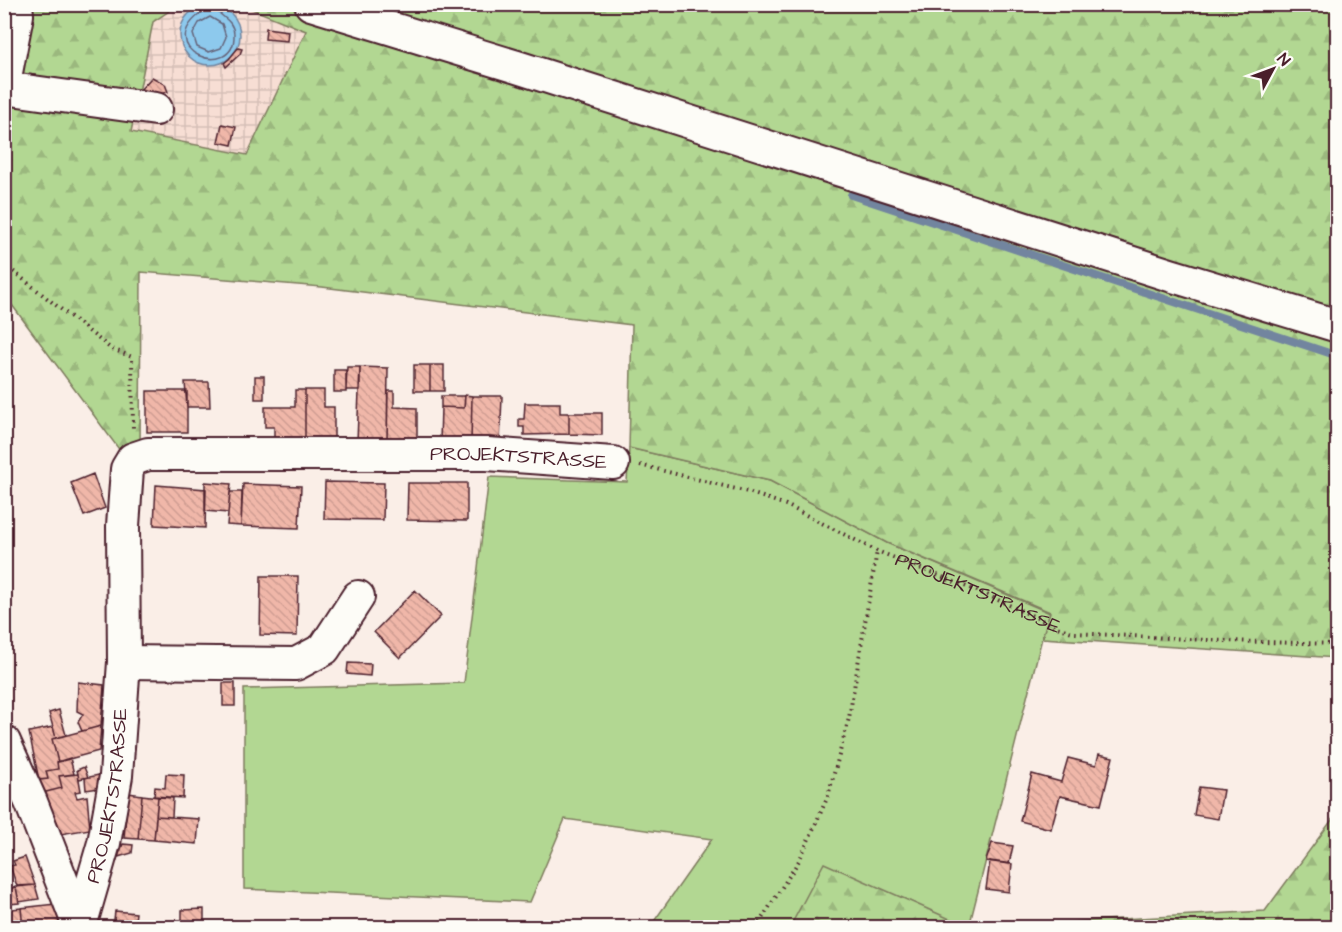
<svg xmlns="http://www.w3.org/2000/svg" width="1342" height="932" font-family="'Architects Daughter',sans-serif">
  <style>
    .industrial { fill: url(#industrial-grid) }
    .grass { fill: #b2d792; stroke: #7e7b5e; stroke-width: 1.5 }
    .forest { fill: url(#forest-firs); stroke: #7e7b5e; stroke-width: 1.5 }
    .water { fill: #8dc9ed; stroke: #72859f; stroke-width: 1.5 }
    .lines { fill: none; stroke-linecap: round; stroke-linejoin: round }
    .shore { stroke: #656379; stroke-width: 1.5 }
    .stream { stroke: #72859f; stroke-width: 8 }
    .building { fill: url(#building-back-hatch); stroke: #4a1f2b; stroke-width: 1.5 }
    .minor-casing { stroke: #4a1f2b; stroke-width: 36 }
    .path { stroke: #4a1f2b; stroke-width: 4; stroke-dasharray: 1.5 4.5; stroke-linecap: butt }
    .minor { stroke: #fdfcf7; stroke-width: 32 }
    .labels { text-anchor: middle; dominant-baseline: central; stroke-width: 6; stroke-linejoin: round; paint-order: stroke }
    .street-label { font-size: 20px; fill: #4a1f2b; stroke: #fdfcf7 }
  </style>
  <defs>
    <pattern id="industrial-grid" width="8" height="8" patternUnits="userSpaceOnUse" patternTransform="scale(1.5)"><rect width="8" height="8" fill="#f7ded4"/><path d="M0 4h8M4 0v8" fill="none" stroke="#d5beb6"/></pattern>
    <pattern id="forest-firs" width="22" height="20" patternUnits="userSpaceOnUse" patternTransform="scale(1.5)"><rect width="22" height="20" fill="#b2d792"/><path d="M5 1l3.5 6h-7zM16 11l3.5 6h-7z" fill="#9bb87e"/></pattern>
    <pattern id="building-back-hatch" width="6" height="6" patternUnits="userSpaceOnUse" patternTransform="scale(1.5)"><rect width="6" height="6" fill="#f0b7a9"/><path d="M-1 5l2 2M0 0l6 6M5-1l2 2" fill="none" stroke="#cf9d92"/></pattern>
  </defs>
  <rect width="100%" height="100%" fill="#faeee7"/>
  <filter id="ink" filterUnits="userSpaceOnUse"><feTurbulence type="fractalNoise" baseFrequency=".0167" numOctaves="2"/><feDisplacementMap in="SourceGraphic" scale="12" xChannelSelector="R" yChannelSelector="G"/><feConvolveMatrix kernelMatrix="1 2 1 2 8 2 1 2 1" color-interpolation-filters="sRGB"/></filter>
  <g filter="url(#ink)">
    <!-- industrial -->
    <path class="industrial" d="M178,5H242L306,31L247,155L131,132L153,22Z"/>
    <!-- grass -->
    <path class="grass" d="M629,448L770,481L887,543L1050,613L1042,638L969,927H650L712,839L565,819L530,902L244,889V689L464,683L489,477L627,482Z"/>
    <!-- forest -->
    <path class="forest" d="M5,5H178L153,22L131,132L247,155L306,31L242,5H1337V658L1042,638L1050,612L887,543L770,481L629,448L632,325L322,287L141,272L140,449L121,452L12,305H5Z
      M1337,813V927H979L1265,911Z
      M824,863L968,927H790Z"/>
    <!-- water -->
    <path class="water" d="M180 35a30 30 0 1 1 60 0a30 30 0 1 1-60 0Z"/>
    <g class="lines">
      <!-- shore -->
      <path class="shore" d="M205,4L204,11C148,50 236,83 234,34C233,17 216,17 214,4
        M210,17L222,24L226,37L221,48L209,52L197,47L193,34L199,23Z"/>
      <!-- stream -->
      <path class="stream" d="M851,195L1338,356"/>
    </g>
    <!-- building -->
    <path class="building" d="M266,28L288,31L287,41L265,39Z
      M238,48L242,49L240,54L226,67L224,63L229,59Z
      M152,77L165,84L168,92L142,99L140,90Z
      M222,124L236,127L232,145L218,142Z
      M414,365H430V391H414Z
      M430,365H444V391H430Z
      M347,367H360V390H346Z
      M360,367L388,368L387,441H357Z
      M334,370H346V392H334Z
      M255,376H264V399H255Z
      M185,382H209L210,407H187Z
      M295,390H305V441L274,440V427H265V407H295Z
      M305,390H324V407H334V441H305Z
      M147,391H187V432H147Z
      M388,391H394V407L417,408V442L387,441Z
      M465,395L472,396L471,443L440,442L441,407L464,408Z
      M441,396H465L464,408L441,407Z
      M472,396H502L500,444L471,443Z
      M525,403H560V413H569V434L524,435V427H519V419H524Z
      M569,413H602V435L569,434Z
      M93,474L105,508L84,516L71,483Z
      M205,482L231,484L228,513L205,511Z
      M325,482L384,483L383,520L324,519Z
      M408,483H467V521L407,520Z
      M243,484L301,486L299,528L241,526Z
      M156,485L206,489L205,528L154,525Z
      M230,492H242L241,526L227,525Z
      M261,576H298L297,636L260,635Z
      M415,590L441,616L400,658L374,632Z
      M4,614L11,624L4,628Z
      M348,663L371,664L370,676L347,674Z
      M78,682L104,685L101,726L82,731L78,722L83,714L77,711Z
      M223,683H235V706H223Z
      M59,710L66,735L56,738L49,713Z
      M101,726L99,751L58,762L52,739Z
      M53,727L56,738L52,739L58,762H57L58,769L46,771L48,779L39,780L29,732Z
      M1099,754L1113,757L1101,805L1060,796L1051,829L1020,821L1032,774L1061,782L1068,758L1096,765Z
      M70,758L74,774L59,776L62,788L42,793L39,780L48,779L46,771L58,769L57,762Z
      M84,767L88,777L79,779L77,770Z
      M78,774L81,791L75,792L77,798L87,796L90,829L49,836L42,793L62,788L59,776Z
      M103,774L99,788L86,790L85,778Z
      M166,774L184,775L183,798L154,796L155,787L165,788Z
      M1199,787L1223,790L1218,819L1194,815Z
      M128,793L142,795L138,839L124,838Z
      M142,795L158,797L154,840L138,839Z
      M158,797L173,798L172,817L156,816Z
      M156,816L199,819L197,844L154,840Z
      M992,843L1013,846L1009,864L986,861Z
      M123,844L133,845L132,853L118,857Z
      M25,857L35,885L17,886L10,866L15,865L13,861Z
      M990,861L1012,864L1009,892L986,889Z
      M35,885L39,899L19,902L16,887Z
      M16,887L19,903L9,904L8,896H4V890Z
      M55,904L59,923L23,928L21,908Z
      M21,908L23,928H4V910Z
      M204,909V928H182V910Z
      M115,911L136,913L134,928H113Z"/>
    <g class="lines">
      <!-- minor casing -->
      <g class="minor-casing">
        <g id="minor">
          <path d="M311,4L517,67L1170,275L1338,326"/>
          <path d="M4,83L17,15L16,4"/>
          <path d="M4,88L156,109"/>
          <path d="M124,662L296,664L324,649L358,597"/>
          <path d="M4,742L31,802L80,928"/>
          <path id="s2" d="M80,926L104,843L116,776L124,662L123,526L127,469L133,459L148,454H487L613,463"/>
        </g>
      </g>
      <!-- path -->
      <g class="path">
        <path d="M4,264L110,348L132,357L133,429"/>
        <path id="s1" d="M640,465L748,492L786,505L877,551L987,595L1057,627L1075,633L1225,641L1338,644"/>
        <path d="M756,928L800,859L828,796L849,718L877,551"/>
      </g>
      <!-- minor -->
      <use href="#minor" class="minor"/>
    </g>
  </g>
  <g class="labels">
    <!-- street labels -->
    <g class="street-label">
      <text stroke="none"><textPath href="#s2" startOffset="860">PROJEKTSTRASSE</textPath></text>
      <text stroke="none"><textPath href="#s1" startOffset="363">PROJEKTSTRASSE</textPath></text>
      <text stroke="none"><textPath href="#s2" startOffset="134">PROJEKTSTRASSE</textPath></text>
    </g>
  </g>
  <!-- margin -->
  <rect width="1342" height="932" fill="none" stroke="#fdfcf7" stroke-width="24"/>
  <rect x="12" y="12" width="1318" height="908" fill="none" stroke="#4a1f2b" stroke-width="2" filter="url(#ink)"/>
  <!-- north arrow -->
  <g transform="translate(1273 69) rotate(49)" stroke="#fdfcf7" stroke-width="4.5" paint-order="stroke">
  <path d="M0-4.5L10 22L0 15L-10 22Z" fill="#4a1f2b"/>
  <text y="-9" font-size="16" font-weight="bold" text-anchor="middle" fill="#4a1f2b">N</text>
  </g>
</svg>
